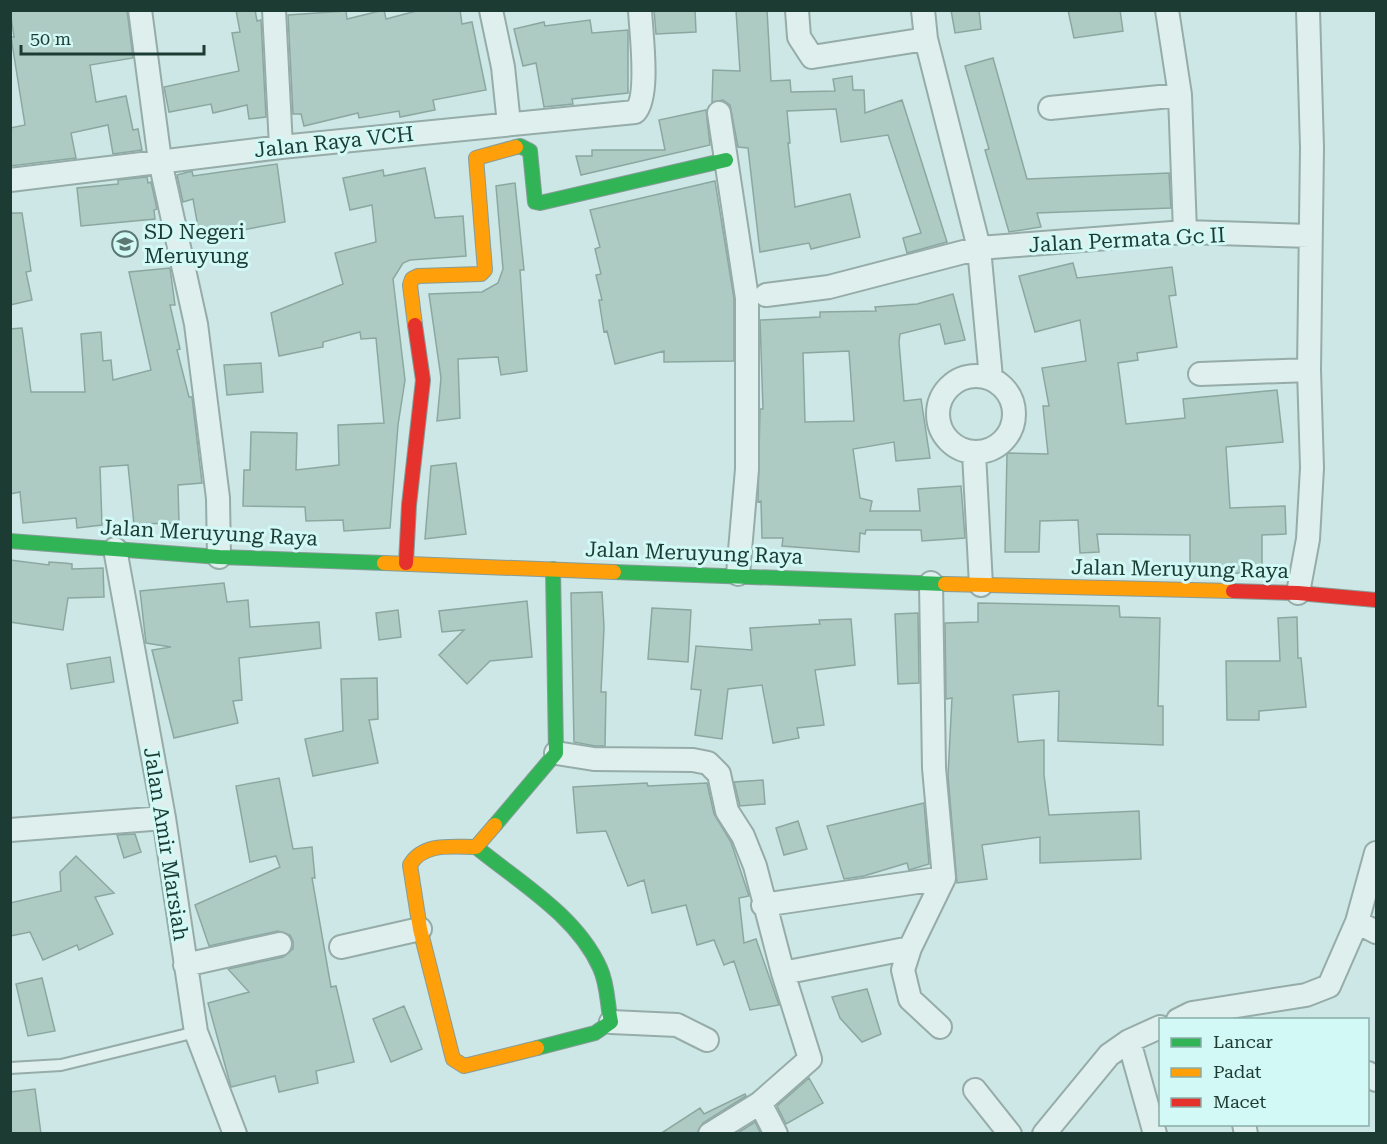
<svg xmlns="http://www.w3.org/2000/svg" width="1387" height="1144" font-family="'Roboto Serif',serif">
  <style>
    .building { fill: #adcbc3; stroke: #8ba8a0; stroke-width: 1.5; fill-rule: evenodd }
    .lines { fill: none; stroke-linecap: round; stroke-linejoin: round }
    .lane-casing { stroke: #96aca8; stroke-width: 14 }
    .street-casing { stroke: #96aca8; stroke-width: 26 }
    .fast-casing { stroke: #869c98; stroke-width: 16 }
    .slow-casing { stroke: #869c98; stroke-width: 16 }
    .jam-casing { stroke: #869c98; stroke-width: 16 }
    .lane { stroke: #dfefee; stroke-width: 10 }
    .street { stroke: #dfefee; stroke-width: 22 }
    .fast { stroke: #30b455; stroke-width: 14 }
    .slow { stroke: #ff9f0a; stroke-width: 14 }
    .jam { stroke: #e5322d; stroke-width: 14 }
    .labels { text-anchor: middle; dominant-baseline: central; stroke-width: 6; stroke-linejoin: round; paint-order: stroke }
    .street-label { font-size: 21px; fill: #1c3c33; stroke: #d2f9f6 }
    .poi-label { font-size: 21px; fill: #1c3c33; stroke: #d2f9f6; text-anchor: start }
  </style>
  <rect width="100%" height="100%" fill="#cce7e5"/>
  <!-- building -->
  <path class="building" d="M10,10H127L133,58L90,65L96,102L126,96L133,130L138,129L142,150L113,154L108,125L71,133L76,158L10,166V128L25,125L11,37H14Z
    M236,10H255L257,21L261,20L266,117L249,119L247,105L213,113L211,104L169,112L164,87L239,71L232,33L240,32Z
    M384,10L386,19L420,10H460L462,24L472,22L486,90L433,100L435,110L400,117L399,111L359,118L358,113L304,126L301,114H293L288,15L346,11L347,19Z
    M654,10H695L696,32L656,34Z
    M736,10H767L771,81L790,80L791,92L835,91L833,79L852,76L853,90H864L865,113L902,100L947,242L907,253L903,238L921,233L888,135L841,142L836,109L787,111L790,143H788L795,207L850,194L860,237L811,249L809,243L760,252L748,148L738,147L730,105L723,100L712,102L713,70L740,71Z
    M951,10H979L981,29L955,33Z
    M1068,10H1120L1123,31L1074,38Z
    M590,20L592,33L628,30V93L572,99L573,104L544,107L536,63L523,66L514,29L544,22L545,26Z
    M993,58L1027,179L1169,173L1171,208L1037,213L1041,227L1009,232L985,150L989,149L965,66Z
    M706,110L710,145L581,175L576,156H592V150H665L659,120Z
    M277,164L285,222L200,238L193,199L183,202L177,175L192,171L193,176Z
    M425,168L435,218L463,216L466,256L410,260L403,263L393,279L405,380L398,425L390,528L344,531L343,520L306,521L305,507L243,506L244,470H250L251,432L297,433L296,470L339,465L338,425L384,423L376,338L361,339L360,332L323,342V347L279,356L271,313L343,284L335,253L376,242L372,205L350,210L343,178L383,170L384,176Z
    M147,177L148,183L151,182L157,209L154,210L155,219L81,226L77,188L118,184V180Z
    M715,181L734,299V361L664,362V351L615,364L607,331L604,332L599,300H602L596,275L601,274L595,249L600,247L590,210Z
    M515,183L524,270H520L527,371L501,375L498,357L458,359L460,418L437,421L441,378L429,294L482,292L498,283L503,269L496,186Z
    M10,213H22L31,271L26,272L32,300L10,305Z
    M1073,263L1077,278L1172,267L1176,295L1169,296L1177,347L1137,353L1138,360L1118,363L1126,424L1185,418L1183,399L1277,390L1283,442L1226,447L1230,508L1285,506L1286,534L1262,535V574L1234,573V566L1190,567V535L1097,534L1099,552L1080,553L1078,520L1040,521L1039,552H1005L1007,453L1048,454L1043,406H1049L1042,368L1086,361L1080,320L1035,332L1019,276Z
    M170,268L175,305H170L180,349L177,350L189,397H192L202,483L178,485L179,523L134,524L128,465L100,467L102,525L77,528L76,518L23,523L20,492L10,494V329L22,328L31,392H85L81,334L101,332L103,361L111,360L113,380L151,370L129,272Z
    M953,294L965,340L945,344L940,324L900,334L899,342L904,401L921,399L930,458L896,461L894,442L853,449L860,498L872,501L870,511H920L918,489L961,486L965,538L922,541L921,530H866L865,534L860,533L859,552L782,546L783,538H762L761,501L758,502L760,409H763L760,320L820,317V312L876,311L875,307L917,304ZM849,351L854,421L805,422L803,353Z
    M261,363L263,392L227,395L224,365Z
    M456,463L466,534L425,539L431,466Z
    M10,560L49,565V562L64,563L72,564V569L103,568L104,597L68,598L63,630L10,622Z
    M224,583L227,602L248,600L250,627L319,622L321,648L239,658L242,700L233,701L238,723L174,738L152,650L171,647L146,643L140,591Z
    M602,592L604,627L601,692H606L605,746H595L574,742L571,593Z
    M527,601L532,657L490,661L467,684L439,655L464,630L442,632L439,611Z
    M978,603L1119,606L1120,617L1160,618L1158,706H1163V745L1058,741L1059,691L1013,695L1018,742L1044,740V775L1049,815L1139,811L1141,859L1040,863V837L982,845L987,879L957,883L948,776L952,698L946,699L945,623L978,622Z
    M652,608L691,610L688,662L648,659Z
    M398,610L401,637L379,640L376,613Z
    M918,613L919,683L898,684L895,614Z
    M1297,617L1298,658H1301L1306,707L1259,711V720H1227L1226,661H1280L1278,618Z
    M851,619L855,665L815,670L824,725L797,728L799,738L773,743L762,685L728,689L722,739L695,735L701,690L691,689L696,646L752,650L750,628L820,624L819,620Z
    M110,657L114,682L71,689L67,664Z
    M377,678L378,719L369,720L378,763L313,776L305,739L343,731L341,679Z
    M279,778L293,849L312,847L315,878H312L331,987L336,986L354,1062L316,1071L318,1083L279,1092L275,1076L231,1087L208,1003L249,992L228,969L283,957L293,949V941L290,935L278,931L209,946L195,905L280,867L276,856L250,862L236,786Z
    M763,780L765,804L740,806L734,782Z
    M647,783L648,786L707,783L714,814L731,842L749,896L739,898L744,943L756,939L779,1005L750,1010L734,961L724,965L714,940L697,945L686,905L652,913L644,880L628,886L606,831L577,833L573,787Z
    M924,803L929,864L909,870L907,863L864,876L844,879L827,826Z
    M798,821L807,849L784,855L776,828Z
    M135,834L141,852L124,858L117,835Z
    M76,856L114,893L95,897L113,934L79,950L77,945L43,960L30,932L10,936V903L61,891L60,872Z
    M42,978L55,1031L28,1036L16,984Z
    M867,989L881,1034L862,1042L840,1018L832,997Z
    M404,1006L422,1049L391,1062L373,1019Z
    M809,1078L823,1103L786,1124L777,1106Z
    M35,1089L41,1134H10V1092Z
    M745,1094L746,1096L703,1123L697,1134H660L700,1108L704,1114Z
    M755,1122L761,1134H736Z"/>
  <g class="lines">
    <!-- lane casing -->
    <g class="lane-casing">
      <path id="lane" d="M10,1068L61,1065L196,1032"/>
    </g>
    <!-- street casing -->
    <g class="street-casing">
      <path id="street" d="M140,10L160,161L196,324L218,498L219,557
        M274,10L281,147
        M491,10L503,67L509,124
        M797,10L799,37L812,57L926,39
        M923,10L926,39L979,248L991,378
        M1167,10L1180,95L1185,232
        M1050,108L1180,95
        M719,113L747,298V469L738,574
        M10,180L281,147L635,112C650,97 641,33 640,10
        M766,295L829,287L979,248L1185,232L1310,236
        M1200,374L1309,370
        M938 414a38 38 0 1 1 76 0a38 38 0 1 1-76 0Z
        M974,453L981,585
        M115,549L164,818L196,1032L235,1134
        M931,583L934,768L944,878L910,948L903,970L910,999L940,1027
        M1298,593L1308,539L1312,468L1309,370L1312,148L1308,10
        M556,753L594,759L693,760L708,763L719,774L727,811L743,836L755,866L783,973L810,1059L760,1103L776,1134
        M10,830L164,818
        M763,905L944,878
        M1357,922L1376,932
        M341,947L420,929
        M185,965L280,944
        M783,973L910,948
        M1178,1020L1192,1013L1306,995L1329,986L1357,922L1376,853
        M611,1022L677,1025L707,1040
        M1129,1041L1155,1134
        M1368,1073L1376,1080
        M975,1090L1010,1134
        M1244,1124L1246,1134
        M710,1134L760,1103
        M1044,1134L1109,1055L1129,1041L1160,1027"/>
    </g>
    <!-- fast casing -->
    <g class="fast-casing">
      <path id="fast" d="M516,147L520,146L530,151L535,202L540,203L726,160
        M10,541L219,557L384,563
        M614,572L945,584
        M495,825L556,753L553,569
        M476,847C519,882 577,916 600,968C608,985 607,1004 611,1022L595,1033L537,1048"/>
    </g>
    <!-- slow casing -->
    <g class="slow-casing">
      <path id="slow" d="M415,325L410,285L412,279L418,276L481,274L485,270L476,158L516,147
        M384,563L614,572
        M945,584L1233,591
        M495,825L476,847C453,847 423,842 410,865L420,929L453,1059L464,1066L537,1048"/>
    </g>
    <!-- jam casing -->
    <g class="jam-casing">
      <path id="jam" d="M406,563L409,505L423,380L415,325
        M1233,591L1298,593L1376,600"/>
    </g>
    <!-- lane -->
    <use href="#lane" class="lane"/>
    <!-- street -->
    <use href="#street" class="street"/>
    <!-- fast -->
    <use href="#fast" class="fast"/>
    <!-- slow -->
    <use href="#slow" class="slow"/>
    <!-- jam -->
    <use href="#jam" class="jam"/>
  </g>
  <!-- icons -->
  <defs>
    <g id="school-ring" transform="scale(1.35)"><circle r="9.5" fill="#d2f9f6" stroke="#5a7871" stroke-width="1.5"/><path d="M0-5L7-2L0 1L-7-2ZM-4 1L0 2.5L4 1V4Q0 6-4 4Z" fill="#5a7871"/></g>
  </defs>
  <g fill-rule="evenodd">
    <use href="#school-ring" x="125" y="244"/>
  </g>
  <g class="labels">
    <!-- street labels -->
    <g class="street-label">
      <text transform="translate(334 142) rotate(-6)">Jalan Raya VCH</text>
      <text transform="translate(1127 240) rotate(-3)">Jalan Permata Gc II</text>
      <text transform="translate(209 533) rotate(3)">Jalan Meruyung Raya</text>
      <text transform="translate(694 553) rotate(2)">Jalan Meruyung Raya</text>
      <text transform="translate(1180 569) rotate(1)">Jalan Meruyung Raya</text>
      <text transform="translate(166 844) rotate(81)">Jalan Amir Marsiah</text>
    </g>
    <!-- poi labels -->
    <g class="poi-label">
      <text x="144" y="232">SD Negeri<tspan x="144" dy="24">Meruyung</tspan></text>
    </g>
  </g>
  <!-- border -->
  <rect width="1387" height="1144" fill="none" stroke="#1c3c33" stroke-width="24"/>
  <!-- legend -->
  <rect x="1159" y="1018" width="210" height="108" fill="#d2f9f6" stroke="#89ada8" stroke-width="1.5"/>
  <rect x="1171" y="1038" width="30" height="9" fill="#30b455" stroke="#89ada8" stroke-width="1.5"/>
  <text x="1213" y="1048" font-size="18" fill="#1c3c33">Lancar</text>
  <rect x="1171" y="1068" width="30" height="9" fill="#ff9f0a" stroke="#89ada8" stroke-width="1.5"/>
  <text x="1213" y="1078" font-size="18" fill="#1c3c33">Padat</text>
  <rect x="1171" y="1098" width="30" height="9" fill="#e5322d" stroke="#89ada8" stroke-width="1.5"/>
  <text x="1213" y="1108" font-size="18" fill="#1c3c33">Macet</text>
  <!-- scale -->
  <path d="M21 45v9h183v-9" fill="none" stroke="#1c3c33" stroke-width="3"/>
  <text x="30" y="45" font-size="18" fill="#1c3c33" stroke="#d2f9f6" stroke-width="4.5" paint-order="stroke">50 m</text>
</svg>
